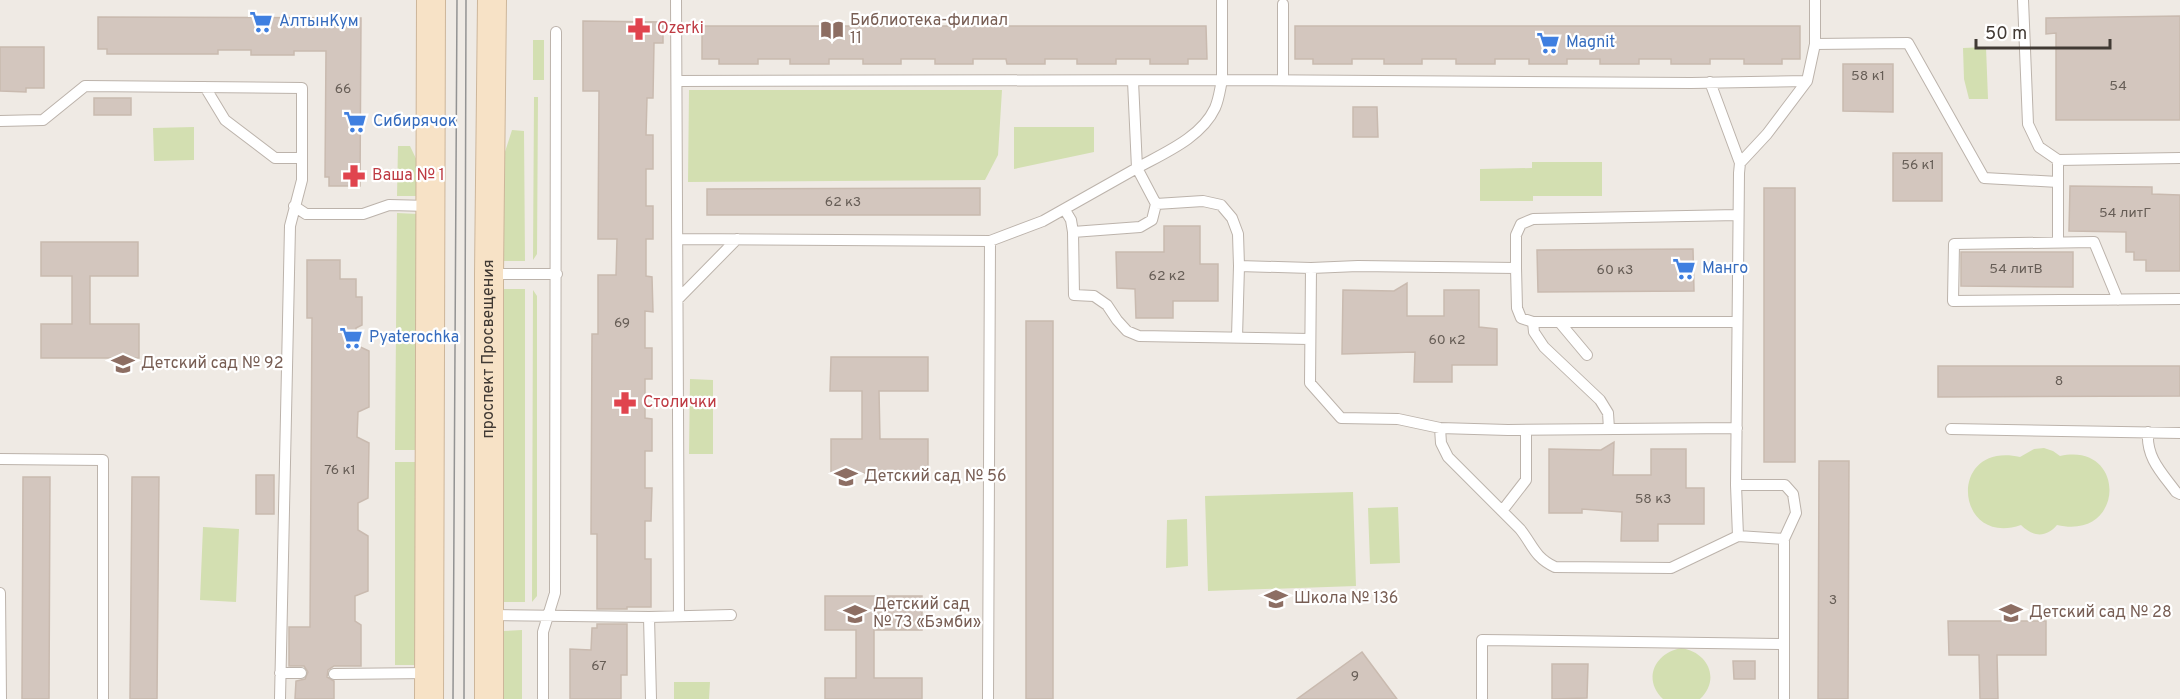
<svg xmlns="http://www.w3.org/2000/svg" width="2180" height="699" font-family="Overpass,sans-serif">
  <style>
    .green { fill: #d3dfb1 }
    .building { fill: #d3c6be; stroke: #c9baaf; stroke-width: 1.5 }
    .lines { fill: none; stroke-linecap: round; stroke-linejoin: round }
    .service-casing { stroke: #bcb3ab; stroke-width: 12 }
    .secondary-casing { stroke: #cdb69a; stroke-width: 30 }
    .service { stroke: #fff; stroke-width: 10 }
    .secondary { stroke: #f7e2c6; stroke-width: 28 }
    .tram { stroke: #939393; stroke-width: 1.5 }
    .labels { text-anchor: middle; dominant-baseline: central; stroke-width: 4.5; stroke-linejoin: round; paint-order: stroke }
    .number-label { font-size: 14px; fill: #665d56 }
    .education-label { font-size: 16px; fill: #785e54; stroke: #fff; text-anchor: start }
    .shop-label { font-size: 16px; fill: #366cbe; stroke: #fff; text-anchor: start }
    .health-label { font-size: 16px; fill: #be3a42; stroke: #fff; text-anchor: start }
    .street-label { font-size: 16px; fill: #413a34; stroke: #fff }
  </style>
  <rect width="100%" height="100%" fill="#efeae4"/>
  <!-- green -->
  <path class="green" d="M533,40H544V80H533Z
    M1986,47L1988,99H1969L1964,79L1963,48Z
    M689,90H1002L998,155L985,180L688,182Z
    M534,97H538L537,254L533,260Z
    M194,127V160L154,161L153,128Z
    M1014,127H1094V152L1014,169Z
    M512,130L524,131L525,261H504V155Z
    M398,146H410L419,165V196H397Z
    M1532,162H1602V196H1533V201H1480V169L1532,168Z
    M397,213L418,214L417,450H395Z
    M504,289H525V602H503Z
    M533,290L537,296V596L532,602Z
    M690,379L713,380V454H689Z
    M2044,448L2053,451L2060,456C2127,441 2126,541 2057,525C2046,538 2033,537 2021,525C1955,548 1946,441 2020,457L2034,449Z
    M395,462H417V665H395Z
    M1353,492L1356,586L1208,591L1205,496Z
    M1398,507L1400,563L1370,564L1368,508Z
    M1187,519L1188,566L1166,568L1167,520Z
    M203,527L239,529L236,602L200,600Z
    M522,630V699H503V631Z
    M1681,648C1708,652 1721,679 1700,699H1663C1642,679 1655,653 1681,648Z
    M674,682H710L709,699H674Z"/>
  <!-- building -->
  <path class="building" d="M2180,16V120H2056V33L2046,34V18Z
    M98,17L361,18L360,186H329V177H325L326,51H294V55H251V50H218V54H107V49H98Z
    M583,21L663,22V43H654L653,98H647L646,135H653V169H646V206H653V239H646V276L652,277L653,312L645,311V348H652V379H645V418L652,419V451H645V488H652L651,521H645V559H651V607H627V609H597V534H591L592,334H598V275H616L617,239H598L599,91H583Z
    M702,26H1206L1207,59H1188V64H1150V59H1116V64H1077V59H1045V64H1007L1006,59H973V64H935V59H901V64H863V59H829V64H790V59H758V64H719V59H702Z
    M1295,26H1800V59H1782V64H1744V59H1710V64H1671V59H1639V64H1600V59H1567V64H1529V59H1495V64H1456V59H1422V64H1384V59H1352V64H1313V59H1295Z
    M0,47H44V88H26V92L0,91Z
    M1843,64H1893V112L1843,111Z
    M94,98H131V115H94Z
    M1353,107H1377L1378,137H1353Z
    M1893,153H1942V201H1893Z
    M2070,186L2152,187V194L2180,195V271H2146V260H2134V252H2126V232L2069,231Z
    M980,188V215H707V189Z
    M1764,188H1795V462H1764Z
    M1164,226H1200V264H1218V301H1173V318H1136L1135,289L1117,288L1116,252H1164Z
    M41,242H138V276H90V324H139V358H41V324H72V276H41Z
    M1693,249L1694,291L1538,292L1537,250Z
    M1961,252H2073V287L1961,286Z
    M307,260H340V279H356V297H362V325L356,328V345L369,351V407L358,412L357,437L369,443L368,498L358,503V530L368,536V591L355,596V621L361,625V666H334L328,670L327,677L334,681V699H295L296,681L305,679L308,672L304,666H289V627H310L312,318H307Z
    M1407,283V316H1444V290H1479V327L1497,329V365H1452V382H1414L1415,352L1342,354L1343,290L1394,291Z
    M1026,321H1053V699H1026Z
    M831,357H928V391H879L880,439H928V473H831V439H862V391H830Z
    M1938,366H2180V396L1938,397Z
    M1614,442L1613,475H1651V449H1686V488H1704V524H1658V541H1621L1622,512L1582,509V513H1549V449L1601,450Z
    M1819,461H1849L1848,699H1818Z
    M256,475H274V514H256Z
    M23,477H50L49,699H22Z
    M132,477H159L157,699H130Z
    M825,596H922V630H874V678H922V699H825V678H856V630H825Z
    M1948,621H2046V655H1997L1998,699H1980L1979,655H1949Z
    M597,624H627V675H621V699H570V649L591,650L592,628H597Z
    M1362,652L1397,699H1297Z
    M1733,661H1755V679H1734Z
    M1552,664H1588L1587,698L1552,699Z"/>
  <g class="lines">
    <!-- service casing -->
    <g class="service-casing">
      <path id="service" d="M676,0L679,616
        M2023,0L2028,124L2039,147L2058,160V242
        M1815,44L1908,43L1984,178L2058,182
        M1283,80V4
        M677,81L1222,80V0
        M1133,81L1137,168C1164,153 1201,138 1215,108C1219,99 1220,89 1222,80L1691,83L1807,81L1815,44V0
        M1710,82L1740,163
        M205,87L225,120L275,158H302
        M0,121L43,120L85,86L302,88V180L290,226L280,699
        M2058,160L2180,158
        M294,206L306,214H363L389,205L430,206
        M1065,210L1071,220L1073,232
        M678,239L990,241L988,699
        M990,241L1043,221L1137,168L1156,204
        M1239,266L1311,268L1358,266L1516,268V235L1521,224L1533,219L1738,215
        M1311,268L1310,383L1341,418L1398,419L1440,428L1508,430L1737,428
        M1516,268L1517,308L1521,318L1533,322H1737
        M490,274H557
        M678,299L737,239
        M2118,300L2094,242L1954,244L1953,301L2180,299
        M1533,322L1534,332L1544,347L1600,400L1608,413L1609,429
        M1561,324L1587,355
        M1237,337L1239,266L1238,234L1232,218L1221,205L1203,201L1156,204L1152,220L1140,227L1073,232L1074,295L1094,296L1107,305L1117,320L1127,331L1139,336L1309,339
        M1440,428L1441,443L1448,457L1502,511
        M1951,429L2180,433
        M1526,430V480L1502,511C1508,517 1514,523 1520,529C1533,545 1534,557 1555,567L1671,568L1738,536L1784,539
        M2148,432C2146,458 2162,473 2176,492L2180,494
        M0,459L103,460V699
        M1736,485L1738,536
        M0,593L1,699
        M490,615L649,617L731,615
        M649,617L651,699
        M280,673H301
        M334,674L429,673
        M543,699V632L555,593L556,32
        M1482,699V640L1784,644
        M1784,699V539L1796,513L1793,494L1785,485H1736L1739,173L1740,163L1767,134L1807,81"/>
    </g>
    <!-- secondary casing -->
    <g class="secondary-casing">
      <g id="secondary">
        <path d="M429,699L431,0"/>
        <path id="s1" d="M489,699V274L492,0"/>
      </g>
    </g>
    <!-- service -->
    <use href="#service" class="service"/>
    <!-- secondary -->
    <use href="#secondary" class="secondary"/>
    <!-- tram -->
    <path class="tram" d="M453,699L457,0
      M464,699L466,0"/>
  </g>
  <!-- icons -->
  <defs>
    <g id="supermarket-bare" transform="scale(1.8)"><path d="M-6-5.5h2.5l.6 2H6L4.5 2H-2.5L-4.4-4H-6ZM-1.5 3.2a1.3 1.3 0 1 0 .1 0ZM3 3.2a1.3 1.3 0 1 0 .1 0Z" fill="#3f7fe0" stroke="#fff" stroke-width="2.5" paint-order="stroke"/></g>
    <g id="pharmacy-bare" transform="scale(1.8)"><path d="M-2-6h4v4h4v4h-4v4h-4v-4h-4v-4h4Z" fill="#e0444e" stroke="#fff" stroke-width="2.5" paint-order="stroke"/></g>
    <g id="library-bare" transform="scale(1.8)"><path d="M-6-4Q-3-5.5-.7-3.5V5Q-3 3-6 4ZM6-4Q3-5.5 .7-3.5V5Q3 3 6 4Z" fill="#8d6e63" stroke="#fff" stroke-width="2.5" paint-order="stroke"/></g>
    <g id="school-bare" transform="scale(1.8)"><path d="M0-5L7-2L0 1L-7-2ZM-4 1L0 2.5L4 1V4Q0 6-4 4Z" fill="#8d6e63" stroke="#fff" stroke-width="2.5" paint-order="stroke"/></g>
  </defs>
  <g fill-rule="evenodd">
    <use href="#supermarket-bare" x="261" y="22"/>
    <use href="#pharmacy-bare" x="639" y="29"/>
    <use href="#library-bare" x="832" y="30"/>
    <use href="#supermarket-bare" x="1548" y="43"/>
    <use href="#supermarket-bare" x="355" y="122"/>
    <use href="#pharmacy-bare" x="354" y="176"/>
    <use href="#supermarket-bare" x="1684" y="269"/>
    <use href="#supermarket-bare" x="351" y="338"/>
    <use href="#school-bare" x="123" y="364"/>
    <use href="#pharmacy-bare" x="625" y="403"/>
    <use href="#school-bare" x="846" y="477"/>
    <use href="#school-bare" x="1276" y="599"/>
    <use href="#school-bare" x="2011" y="613"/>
    <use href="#school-bare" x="855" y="614"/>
  </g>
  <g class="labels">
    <!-- number labels -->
    <g class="number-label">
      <text x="1868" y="76">58 к1</text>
      <text x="2118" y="86">54</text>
      <text x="343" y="89">66</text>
      <text x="1918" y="165">56 к1</text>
      <text x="843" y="202">62 к3</text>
      <text x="2125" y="213">54 литГ</text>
      <text x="2016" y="269">54 литВ</text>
      <text x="1615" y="270">60 к3</text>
      <text x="1167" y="276">62 к2</text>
      <text x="622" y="323">69</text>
      <text x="1447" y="340">60 к2</text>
      <text x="2059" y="381">8</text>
      <text x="340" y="470">76 к1</text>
      <text x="1653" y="499">58 к3</text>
      <text x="1833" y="600">3</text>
      <text x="599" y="666">67</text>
      <text x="1355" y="676">9</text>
    </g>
    <!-- education labels -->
    <g class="education-label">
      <text x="850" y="21">Библиотека-филиал<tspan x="850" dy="18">11</tspan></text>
      <text x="141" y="364">Детский сад № 92</text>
      <text x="864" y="477">Детский сад № 56</text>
      <text x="1294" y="599">Школа № 136</text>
      <text x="873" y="605">Детский сад<tspan x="873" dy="18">№ 73 «Бэмби»</tspan></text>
      <text x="2029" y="613">Детский сад № 28</text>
    </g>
    <!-- shop labels -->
    <g class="shop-label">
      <text x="279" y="22">АлтынКум</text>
      <text x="1566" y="43">Magnit</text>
      <text x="373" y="122">Сибирячок</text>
      <text x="1702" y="269">Манго</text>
      <text x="369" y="338">Pyaterochka</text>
    </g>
    <!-- health labels -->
    <g class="health-label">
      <text x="657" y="29">Ozerki</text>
      <text x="372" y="176">Ваша № 1</text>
      <text x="643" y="403">Столички</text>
    </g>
    <!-- street labels -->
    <g class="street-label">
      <text stroke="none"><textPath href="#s1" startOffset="350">проспект Просвещения</textPath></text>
    </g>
  </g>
  <!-- scale -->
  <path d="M1976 39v9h134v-9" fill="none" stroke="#413a34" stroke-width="3"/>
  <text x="1985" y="39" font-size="18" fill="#413a34" stroke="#ffffff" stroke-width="4.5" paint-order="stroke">50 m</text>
</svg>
